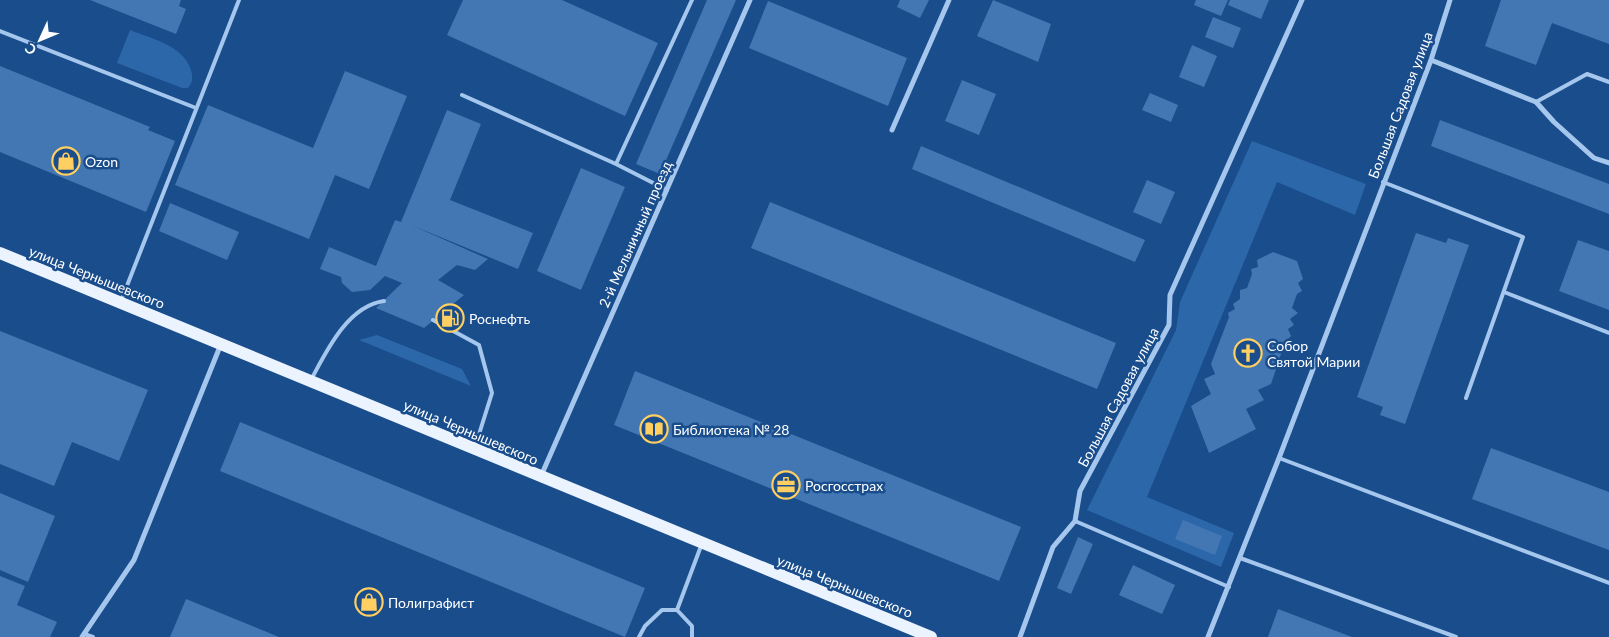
<svg xmlns="http://www.w3.org/2000/svg" width="1609" height="637" font-family="Lato,sans-serif">
  <style>
    .green { fill: #2c67aa }
    .building { fill: #4277b4 }
    .lines { fill: none; stroke-linecap: round; stroke-linejoin: round }
    .service { stroke: #a5c7ee; stroke-width: 4 }
    .minor { stroke: #a5c7ee; stroke-width: 5 }
    .primary { stroke: #ebf3ff; stroke-width: 12 }
    .labels { text-anchor: middle; dominant-baseline: central; stroke-width: 5; stroke-linejoin: round; paint-order: stroke }
    .street-label { font-size: 14px; fill: #fff; stroke: #194d8c }
    .poi-label { font-size: 14px; fill: #fff; stroke: #194d8c; text-anchor: start }
  </style>
  <rect width="100%" height="100%" fill="#194d8c"/>
  <!-- green -->
  <path class="green" d="M130,30C152,39 183,45 191,70C193,77 193,82 188,88H182L117,63Z
    M1252,141L1366,184L1355,215L1277,182L1147,497L1234,533L1221,567L1087,510L1176,330L1180,302Z
    M377,335L462,369L471,386L359,340Z"/>
  <!-- building -->
  <path class="building" d="M90,0H181L179,6L186,9L176,34Z
    M463,0H562L658,43L625,116L447,35Z
    M707,0H736L660,174L636,164Z
    M900,0H929L920,18L897,7Z
    M993,0L1051,24L1038,62L977,36Z
    M1196,0H1228L1221,16L1194,5Z
    M1230,0H1269L1261,19L1228,5Z
    M1501,0H1609V44L1552,23L1536,65L1485,46Z
    M768,1L907,58L888,106L749,48Z
    M1213,17L1241,28L1233,48L1205,37Z
    M1192,45L1217,56L1204,87L1179,77Z
    M0,66L150,127L148,130L175,141L146,212L0,152Z
    M345,71L407,96L369,189L335,175L309,239L175,185L208,105L313,148Z
    M962,80L996,94L979,135L945,121Z
    M1150,93L1178,105L1171,122L1142,110Z
    M447,110L481,124L450,200L533,233L518,269L411,225L488,259L475,270L457,265L438,280L464,295L424,328L376,308L402,283L385,276L370,290L352,292L342,283L341,277L320,269L329,247L376,266L395,220L401,222Z
    M1440,120L1609,184V214L1431,146Z
    M921,146L1145,240L1135,262L912,169Z
    M581,168L625,187L581,290L537,271Z
    M1147,180L1175,192L1161,224L1133,212Z
    M770,202L1116,343L1097,389L751,248Z
    M170,203L239,232L227,260L159,231Z
    M1416,233L1446,243L1448,238L1469,245L1405,424L1380,415L1383,407L1357,397Z
    M1578,240L1609,251V310L1559,291Z
    M1273,252L1297,261L1303,279L1298,283L1302,291L1297,294L1292,308L1298,313L1290,319L1294,325L1288,329L1291,336L1285,342L1271,384L1258,390L1264,400L1246,409L1256,429L1209,453L1191,406L1211,394L1204,379L1215,374L1211,364L1229,317L1228,313L1235,309L1233,304L1240,299V290L1247,288L1252,274L1251,269L1258,267L1257,260Z
    M0,331L148,390L119,461L72,442L54,486L0,464Z
    M635,371L1021,527L999,581L614,425Z
    M240,422L645,588L625,637L220,471Z
    M1491,448L1609,492V550L1472,499Z
    M0,493L55,516L28,582L0,570Z
    M1183,520L1222,536L1215,555L1175,539Z
    M1078,537L1093,544L1071,594L1057,588Z
    M1133,565L1175,585L1162,614L1119,595Z
    M0,576L25,586L17,605L57,622L50,637H0Z
    M186,599L279,637H170Z
    M1278,609L1352,637H1268Z"/>
  <g class="lines">
    <!-- service -->
    <path class="service" d="M0,31L196,108
      M462,95L616,164L667,190
      M1536,102L1587,74L1609,82
      M616,164L692,0
      M1383,182L1523,237L1466,398
      M1504,292L1609,333
      M121,301L239,0
      M433,320L479,345L492,393L475,447
      M312,378C327,350 348,306 384,301
      M1279,458L1609,583
      M1075,521L1229,587
      M1240,558L1456,637
      M84,634L93,637
      M639,637L645,626L662,610H677
      M692,637V626L677,610L701,546"/>
    <!-- minor -->
    <path class="minor" d="M1431,60L1536,102L1554,122L1594,158L1609,163
      M892,130L949,0
      M541,476L750,0
      M82,637L134,560L221,344
      M1020,637L1053,547L1075,521L1080,491L1169,325L1170,295L1302,0
      M1208,637L1279,458L1431,60L1450,0"/>
    <!-- primary -->
    <path class="primary" d="M0,253L931,637"/>
  </g>
  <!-- icons -->
  <defs>
    <g id="shop-ring" transform="scale(1.4375)"><circle r="9.5" fill="#194d8c" stroke="#ffcf61" stroke-width="1.5"/><path d="M-5-2.5h2.3a2.7 3.5 0 0 1 5.4 0H5L5.5 6h-11ZM-1.5-2.5h3a1.5 2.3 0 0 0-3 0Z" fill="#ffcf61"/></g>
    <g id="fuel-ring" transform="scale(1.4375)"><circle r="9.5" fill="#194d8c" stroke="#ffcf61" stroke-width="1.5"/><path d="M-5.5-6h7V0h2V4h1.3V-2.5L3-4.5l.8-.8L6-3V5H2.5V1h-1V6h-7ZM-4.2-4.7v3.2H.2V-4.7Z" fill="#ffcf61"/></g>
    <g id="church-ring" transform="scale(1.4375)"><circle r="9.5" fill="#194d8c" stroke="#ffcf61" stroke-width="1.5"/><path d="M-1.2-6h2.4v3.5h3.3v2.4h-3.3V6h-2.4V-.1h-3.3v-2.4h3.3Z" fill="#ffcf61"/></g>
    <g id="library-ring" transform="scale(1.4375)"><circle r="9.5" fill="#194d8c" stroke="#ffcf61" stroke-width="1.5"/><path d="M-6-4Q-3-5.5-.7-3.5V5Q-3 3-6 4ZM6-4Q3-5.5 .7-3.5V5Q3 3 6 4Z" fill="#ffcf61"/></g>
    <g id="office-ring" transform="scale(1.4375)"><circle r="9.5" fill="#194d8c" stroke="#ffcf61" stroke-width="1.5"/><path d="M-6-3h4V-5.5h4V-3h4V5H-6ZM-1-4.5V-3h2v-1.5ZM-6 0V1H6V0Z" fill="#ffcf61"/></g>
  </defs>
  <g fill-rule="evenodd">
    <use href="#shop-ring" x="66" y="161"/>
    <use href="#fuel-ring" x="450" y="318"/>
    <use href="#church-ring" x="1248" y="353"/>
    <use href="#library-ring" x="654" y="429"/>
    <use href="#office-ring" x="786" y="485"/>
    <use href="#shop-ring" x="369" y="602"/>
  </g>
  <g class="labels">
    <!-- street labels -->
    <g class="street-label">
      <text transform="translate(1400 105) rotate(-69)">Большая Садовая улица</text>
      <text transform="translate(635 234) rotate(-66)">2-й Мельничный проезд</text>
      <text transform="translate(97 277) rotate(22)">улица Чернышевского</text>
      <text transform="translate(1118 397) rotate(-62)">Большая Садовая улица</text>
      <text transform="translate(471 432) rotate(23)">улица Чернышевского</text>
      <text transform="translate(845 586) rotate(22)">улица Чернышевского</text>
    </g>
    <!-- poi labels -->
    <g class="poi-label">
      <text x="85" y="161">Ozon</text>
      <text x="469" y="318">Роснефть</text>
      <text x="1267" y="345">Собор<tspan x="1267" dy="16">Святой Марии</tspan></text>
      <text x="673" y="429">Библиотека № 28</text>
      <text x="805" y="485">Росгосстрах</text>
      <text x="388" y="602">Полиграфист</text>
    </g>
  </g>
  <!-- north arrow -->
  <g transform="translate(40 40) rotate(226)" stroke="#194d8c" stroke-width="4" paint-order="stroke">
  <path d="M0-4L9 19L0 12L-9 19Z" fill="#ffffff"/>
  <text y="-8" font-size="14" font-weight="bold" text-anchor="middle" fill="#ffffff">С</text>
  </g>
</svg>
